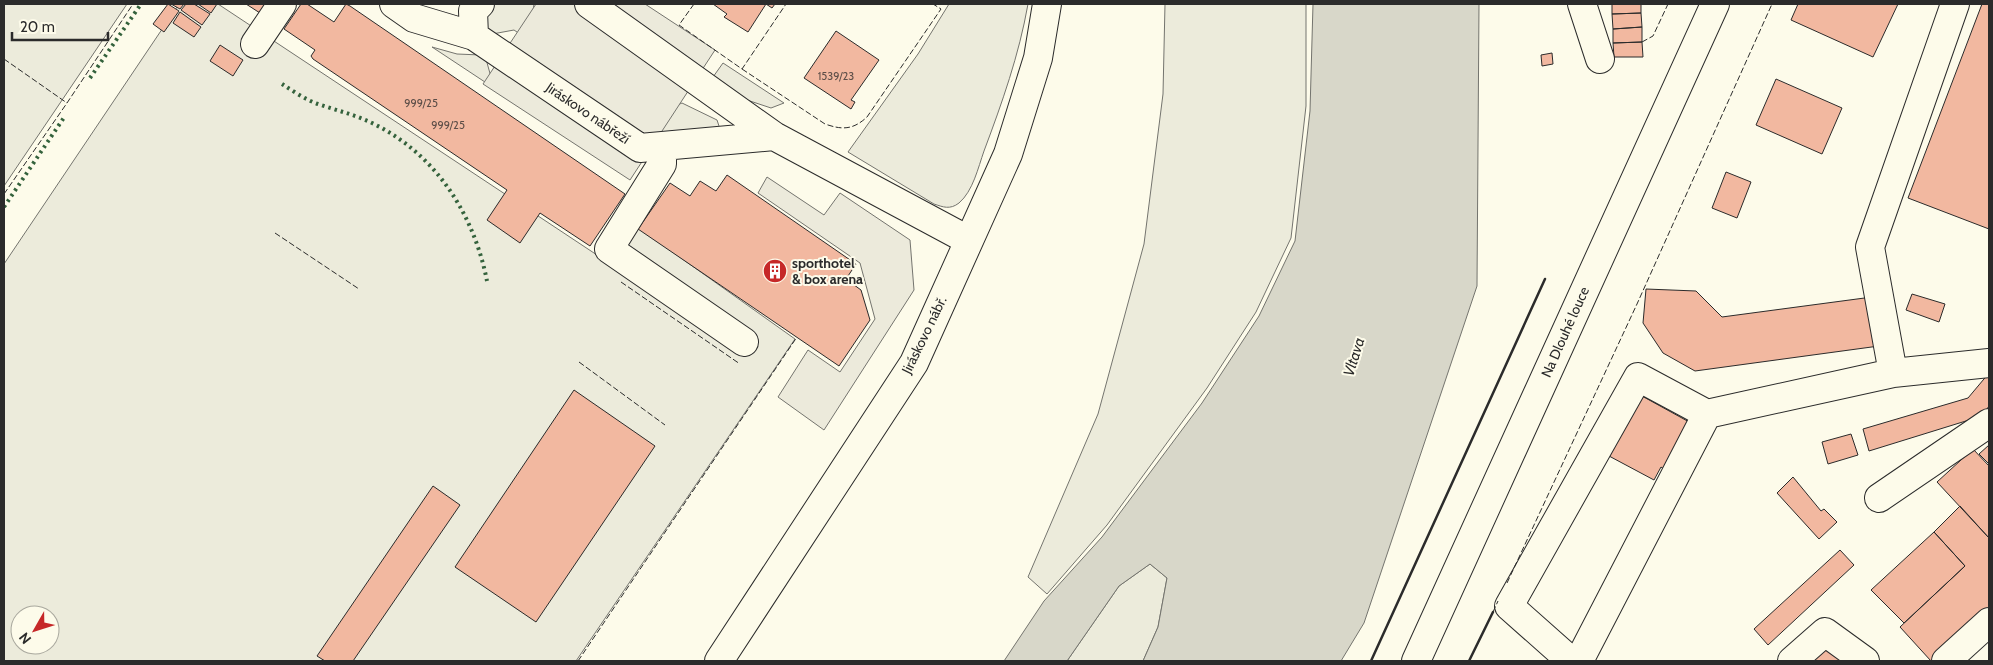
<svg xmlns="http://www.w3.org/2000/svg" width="1993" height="665" font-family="Cabin,sans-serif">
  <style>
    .green { fill: #ecebdb; stroke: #74746e; fill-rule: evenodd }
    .parking { fill: #eceadb; stroke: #74746e }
    .water { fill: #d8d7c9; stroke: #74746e }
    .building { fill: #f2b8a0; stroke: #2b2b2b }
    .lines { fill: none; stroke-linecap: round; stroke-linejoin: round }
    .minor-casing { stroke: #2b2b2b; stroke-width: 30 }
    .major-casing { stroke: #2b2b2b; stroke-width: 30 }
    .minor { stroke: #fdfbea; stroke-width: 28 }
    .major { stroke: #fdfbea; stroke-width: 28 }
    .hedge { stroke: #34623c; stroke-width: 4; stroke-dasharray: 2.5 4; stroke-linecap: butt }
    .fence { stroke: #2b2b2b; stroke-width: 1; stroke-dasharray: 6 2.5; stroke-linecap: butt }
    .wall { stroke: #2b2b2b; stroke-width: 2.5 }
    .labels { text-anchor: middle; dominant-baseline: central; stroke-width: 4; stroke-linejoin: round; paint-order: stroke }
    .number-label { font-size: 11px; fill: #5d4e48 }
    .street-label { font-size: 14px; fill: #2b2b2b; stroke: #fdfbea }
    .poi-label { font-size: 14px; font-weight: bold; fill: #2b2b2b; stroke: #fdfbea; text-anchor: start }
    .water-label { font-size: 15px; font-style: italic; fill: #2b2b2b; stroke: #fdfbea }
  </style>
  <rect width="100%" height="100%" fill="#fdfbea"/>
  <!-- green -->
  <path class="green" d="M4,4H127L4,186Z
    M179,4H218L597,255L622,216L795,339L576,661H4V264ZM20,615H50V645H20Z
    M486,4H534L533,11L675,106L682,103L717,120L720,129L646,140L636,113L514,30L487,35Z
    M949,4H1028C1019,55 1002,103 984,151C978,168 973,191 959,203C950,210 943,207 934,204L848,152L918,54Z
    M1165,4H1306V106L1291,238L1256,312L1207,388L1107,525L1047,594L1028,577L1098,414L1144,244L1163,94Z
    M432,47L457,54L481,55L486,59L494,88Z
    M723,63L784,103L771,108L720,91L713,77Z
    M1150,564L1167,578L1158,627L1143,661H1067L1119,586Z"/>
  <!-- parking -->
  <path class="parking" d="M536,4H645L715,50L630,180L483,84Z
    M767,177L824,215L840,193L910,240L914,290L824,430L778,397L808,350L840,372L875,319L860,263L758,193Z"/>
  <!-- water -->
  <path class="water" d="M1313,4H1479L1477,286L1364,623L1341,661H1143L1158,627L1167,578L1150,564L1119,586L1067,661H1004L1044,601L1102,537L1202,403L1259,316L1295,241L1310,111Z"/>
  <!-- building -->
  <path class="building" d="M168,4L179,11L164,32L153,24Z
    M171,4H184L180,9Z
    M186,4H194L210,14L202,25L181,10Z
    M198,4H217L211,13Z
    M246,4H267L260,13Z
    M301,4H307L334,22L346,4L350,6L625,194L590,246L540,213L520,243L487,220L507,190L313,59L311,56L315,50L284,29Z
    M713,4H775L772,8L766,4L748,32L724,17L727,14Z
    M1612,4H1641V13L1612,14Z
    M1798,4H1898L1873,57L1791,20Z
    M1982,4H1989V229L1908,198Z
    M180,12L201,27L194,37L173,23Z
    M1641,13L1642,27L1613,29L1612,14Z
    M1642,27V42L1613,43V29Z
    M836,31L879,60L851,100L855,102L851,109L804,78Z
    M1642,42L1643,57H1614L1613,43Z
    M220,45L243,60L233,76L210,61Z
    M1552,53L1553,64L1542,66L1541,55Z
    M1776,79L1842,108L1822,154L1756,125Z
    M1726,172L1751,182L1737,218L1712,208Z
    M727,175L856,264L846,279L861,290L870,320L839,366L638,229L670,183L690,196L700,181L716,191Z
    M1646,289L1696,291L1722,317L1872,297L1879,346L1695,371L1663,353L1643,323Z
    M1912,294L1945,304L1939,322L1906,310Z
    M1989,373V406L1982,416L1869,451L1863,429L1968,398Z
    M574,390L655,446L536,622L455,567Z
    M1642,396L1691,423L1665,470L1661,467L1654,480L1609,456Z
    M1851,434L1858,455L1828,464L1822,442Z
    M1989,445V464L1979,454Z
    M1973,449L1989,466V538L1937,482Z
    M1793,477L1821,511L1824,509L1837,522L1819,539L1777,493Z
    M433,486L460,505L353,661H325L317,656Z
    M1960,506L1989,538V610L1931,661L1900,627L1965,566L1934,532Z
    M1934,532L1965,566L1904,623L1871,590Z
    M1840,550L1854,565L1768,645L1754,629Z
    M1824,643L1842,661H1812Z"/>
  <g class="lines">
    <!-- minor casing -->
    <g class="minor-casing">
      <path id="minor" d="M394,4L414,18L474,36L640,148L774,136
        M589,4L774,136L968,240
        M1582,4L1600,59
        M474,36L473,11L480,4
        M255,44L282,4
        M662,146V164L609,249L744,342
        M1893,373L1989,363
        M1879,498L1989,423
        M719,661L914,363L1008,154L1038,58L1047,4
        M1571,661L1509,606L1638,377L1707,414
        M1579,661L1707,414L1893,373L1870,247L1955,4
        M1792,661L1825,632L1865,661
        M1946,661L1989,622"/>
    </g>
    <!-- major casing -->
    <g class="major-casing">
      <path id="major" d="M1416,661L1715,4"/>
    </g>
    <!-- minor -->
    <use href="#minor" class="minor"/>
    <!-- major -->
    <use href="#major" class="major"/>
    <!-- hedge -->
    <path class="hedge" d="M90,78L141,4
      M282,84C293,91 306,100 318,104C338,111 357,115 376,125C437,156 474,215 487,281
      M4,207L65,116"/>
    <!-- fence -->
    <path class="fence" d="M694,4L679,25L742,69L786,4
      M1642,42L1653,36L1668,4
      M4,59L67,103L133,4
      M742,69L825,124C842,130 853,130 867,117L941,9L933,4
      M4,194L67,103
      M275,233L359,289
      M621,282L740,364
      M579,362L665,425
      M1507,583L1637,304L1772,4
      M1493,612L1498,601
      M578,661L797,337"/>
    <!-- wall -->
    <path class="wall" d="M1371,661L1545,279
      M1469,661L1493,612"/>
  </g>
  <!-- icons -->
  <defs>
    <g id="building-disc" transform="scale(1.25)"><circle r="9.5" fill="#c62828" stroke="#fdfbea"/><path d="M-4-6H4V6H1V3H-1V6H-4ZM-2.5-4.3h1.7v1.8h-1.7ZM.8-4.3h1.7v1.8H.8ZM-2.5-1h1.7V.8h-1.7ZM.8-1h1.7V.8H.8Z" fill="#fff"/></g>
  </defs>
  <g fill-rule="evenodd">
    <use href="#building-disc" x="775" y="271"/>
  </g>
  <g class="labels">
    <!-- number labels -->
    <g class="number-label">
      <text x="836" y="76">1539/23</text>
      <text x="421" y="103">999/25</text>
      <text x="448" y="125">999/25</text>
    </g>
    <!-- street labels -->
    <g class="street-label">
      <text transform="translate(588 113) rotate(34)">Jiráskovo nábřeží</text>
      <text transform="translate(1565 332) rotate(-66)">Na Dlouhé louce</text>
      <text transform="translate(924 335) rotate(-64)">Jiráskovo nábř.</text>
    </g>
    <!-- poi labels -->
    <g class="poi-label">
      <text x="792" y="263">sporthotel<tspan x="792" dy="16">&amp; box arena</tspan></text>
    </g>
    <!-- water labels -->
    <g class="water-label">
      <text transform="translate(1354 357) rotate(-73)">Vltava</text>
    </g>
  </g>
  <!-- border -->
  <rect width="1993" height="665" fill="none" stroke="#2b2b2b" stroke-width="10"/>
  <!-- north arrow -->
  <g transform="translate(35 630) rotate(231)"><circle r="24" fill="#fdfbea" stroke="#a9a89e"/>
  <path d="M0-4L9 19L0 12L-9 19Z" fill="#c62828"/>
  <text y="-8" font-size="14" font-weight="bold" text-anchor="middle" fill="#2b2b2b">N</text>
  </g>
  <!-- scale -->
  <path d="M12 32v8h96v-8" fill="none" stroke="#2b2b2b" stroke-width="2.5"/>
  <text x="20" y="32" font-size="15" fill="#2b2b2b" stroke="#fdfbea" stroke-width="4" paint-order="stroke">20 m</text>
</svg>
